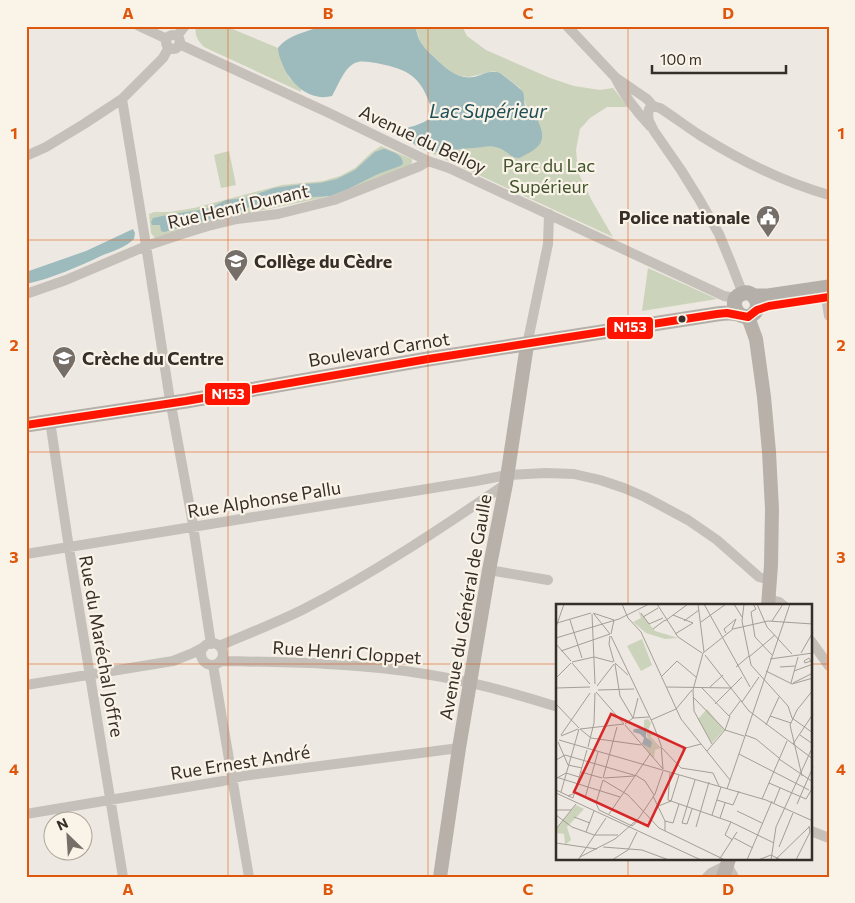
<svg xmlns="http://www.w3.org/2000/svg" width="855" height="903" font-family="Commissioner,sans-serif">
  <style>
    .green { fill: #ccd3bb }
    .water { fill: #9dbabd }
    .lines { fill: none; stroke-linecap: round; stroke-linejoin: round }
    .street { stroke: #c6c0ba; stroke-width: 10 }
    .secondary { stroke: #b7b1aa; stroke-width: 14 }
    .primary { stroke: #b4afa9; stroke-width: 15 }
    .bus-1-casing { stroke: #f9f3e8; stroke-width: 11 }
    .bus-1 { stroke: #ff1400; stroke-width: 8 }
    .grid { fill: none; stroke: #df570d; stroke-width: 1; stroke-opacity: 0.55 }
    .bus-dot { fill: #362e28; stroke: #f9f3e8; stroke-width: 2 }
    .labels { text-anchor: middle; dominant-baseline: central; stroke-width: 4.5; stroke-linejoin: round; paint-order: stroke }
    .street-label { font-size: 18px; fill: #362e28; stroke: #f9f3e8 }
    .park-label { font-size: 18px; fill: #42542c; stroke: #f9f3e8 }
    .poi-label { font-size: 18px; font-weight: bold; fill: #362e28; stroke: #f9f3e8; text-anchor: start }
    .water-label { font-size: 19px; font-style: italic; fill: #1e4e57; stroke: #f9f3e8 }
    .inset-road { fill: none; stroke: #a49e97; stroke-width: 1 }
    .view { fill: #d62828; fill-opacity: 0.15; stroke: #d62828; stroke-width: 2.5 }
    .inset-edge { fill: none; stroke: #362e28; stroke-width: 2.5 }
    .line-badge { stroke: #f9f3e8; stroke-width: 2 }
    .badge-label { font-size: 14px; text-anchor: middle; font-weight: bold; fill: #fff }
    .neatline { fill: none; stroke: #df570d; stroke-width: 2 }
    .grid-label { font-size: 16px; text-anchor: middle; font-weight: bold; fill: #df570d }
  </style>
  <rect width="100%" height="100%" fill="#ede8e1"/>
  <!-- green -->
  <path class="green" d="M196,26H225L278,48V50L289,78L301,89V92L204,47C198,41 194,35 196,26Z
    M415,26H462L467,36L486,50L550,78L574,86L600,90L613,88L628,107H607L590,118L580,129L576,150L578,172L592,201L613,237L427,151H445L463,148H478L487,145L498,147L505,150L513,157L518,158L536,148L541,141L542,135L526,105L520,88L502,74L494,71L469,77L460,76L454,74L441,64L425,48L420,41Z
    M381,146L412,159V163L409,166L357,187L321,198L254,212L203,223L155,238L151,233L149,214L154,212H169L194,208L282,185L323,181L340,176L355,168L372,152Z
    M229,151L236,185L221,188L214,155Z
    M648,268L717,299L642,311Z"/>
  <!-- water -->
  <path class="water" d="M322,26H415C417,32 418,39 422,44C425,49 430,53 435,58C445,68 458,80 474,77C482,75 491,69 500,73C503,75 521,89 523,92C525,97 523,103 526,107C528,109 531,110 532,111C535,114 536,118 538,121C545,136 544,145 529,153C526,154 522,157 519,158C512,159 506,150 499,148C488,144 483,148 473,148C455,148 426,159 412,142C408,137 405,134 406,128C412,127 427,122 431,117C433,113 431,106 429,102C419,73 402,68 376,63C368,62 360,60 353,64C344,69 337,87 332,96C310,102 289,83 282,63C280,58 278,53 278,48C289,34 307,32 322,26Z
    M383,149H385C392,152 403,154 403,164L400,166L378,174L348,189L331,196L276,199L261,203L230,214L164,232L161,231L160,225H152L151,222L153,218L167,215L205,209L214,206L226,200L245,198L274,188L304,184L320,183L337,179L355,170L375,152Z
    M133,229L135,233L134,239C126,247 114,251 103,255C78,267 53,278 26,284V272L86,251Z"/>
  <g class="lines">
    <!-- street -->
    <path class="street" d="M139,26L167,39
      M567,26L615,77L647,99L653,106
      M166 42a7 7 0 1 1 14 0a7 7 0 1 1-14 0Z
      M177,36L185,26
      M179,44L329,113L428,161L449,168L724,296L736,298
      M615,77C624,96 636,111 650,126
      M122,99L145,239L169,394L192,519L211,644
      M653,106L649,109L648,115L649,121L654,131L681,170L699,199L719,234L731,263L743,294
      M653,106L660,108C674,117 687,127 701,136C741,161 783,182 829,195
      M26,156L46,147L84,124L122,99L163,58L169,47
      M26,294L66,280L146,246L182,234L208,226L237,219L278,214L334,200L420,166L428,161
      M826,297L829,316
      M527,345L548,244L549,214
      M50,421L69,548L123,877
      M26,554L476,481L507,475L546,473L574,474L600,480L624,488L645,497L688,520L717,540L759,577L770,580
      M489,570L548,580
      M769,599L779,602L784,606
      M811,641L829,666
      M201 654a11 11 0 1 1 22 0a11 11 0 1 1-22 0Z
      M219,646C247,634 276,623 304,609C374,573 440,529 506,484
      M220,661C288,662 358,663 425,674C470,681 514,693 558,707
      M213,665L249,877
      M26,685L173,661L193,653L204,647
      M26,814L223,781L243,776L459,748
      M811,831L829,838
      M707,877L711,873L727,865L734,877"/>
    <!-- secondary -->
    <path class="secondary" d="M748,317L756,339L764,397L769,452L772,509L771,565L768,606
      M440,877L459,748L489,570L506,484L527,345
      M723,877L729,859"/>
    <!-- primary -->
    <path class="primary" d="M754,296H768L829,287
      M26,425L186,401L428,359L717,314C724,313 731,312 737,314C742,315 746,319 752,315C764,307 754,288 741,294C732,298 733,308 739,314"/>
    <!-- bus-1 casing -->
    <g class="bus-1-casing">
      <path id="bus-1" d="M26,425L186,401L428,359L717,314L727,313L748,317L757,310L769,306L829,297"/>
    </g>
    <!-- bus-1 -->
    <use href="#bus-1" class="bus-1"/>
  </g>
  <!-- grid -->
  <path class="grid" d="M228,26V877M428,26V877M628,26V606M26,240H829M26,452H829M26,664H558M811,664H829M628,859V877"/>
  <!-- icons -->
  <defs>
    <g id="civic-pin" transform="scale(1.25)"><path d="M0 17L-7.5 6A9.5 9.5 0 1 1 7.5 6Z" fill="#766f69" stroke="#f9f3e8"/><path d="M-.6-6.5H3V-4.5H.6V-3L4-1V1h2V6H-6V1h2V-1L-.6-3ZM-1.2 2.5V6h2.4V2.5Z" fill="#fff"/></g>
    <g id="school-pin" transform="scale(1.25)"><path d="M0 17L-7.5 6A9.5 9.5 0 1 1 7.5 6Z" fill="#766f69" stroke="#f9f3e8"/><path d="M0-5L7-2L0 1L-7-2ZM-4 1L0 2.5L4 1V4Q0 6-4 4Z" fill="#fff"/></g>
  </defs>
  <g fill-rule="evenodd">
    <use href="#civic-pin" x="768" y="217"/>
    <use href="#school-pin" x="236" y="261"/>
    <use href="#school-pin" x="64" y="358"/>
  </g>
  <!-- markers -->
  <circle class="bus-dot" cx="682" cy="319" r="4.5"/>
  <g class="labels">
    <!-- street labels -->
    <g class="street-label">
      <text transform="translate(423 139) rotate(25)">Avenue du Belloy</text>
      <text transform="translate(238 206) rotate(-13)">Rue Henri Dunant</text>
      <text transform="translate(379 349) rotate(-9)">Boulevard Carnot</text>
      <text transform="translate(264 499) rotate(-9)">Rue Alphonse Pallu</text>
      <text transform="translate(465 607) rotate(-80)">Avenue du Général de Gaulle</text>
      <text transform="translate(102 646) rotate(80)">Rue du Maréchal Joffre</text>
      <text transform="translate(347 652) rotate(4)">Rue Henri Cloppet</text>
      <text transform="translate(240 762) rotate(-9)">Rue Ernest André</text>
    </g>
    <!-- park labels -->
    <g class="park-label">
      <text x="549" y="165">Parc du Lac<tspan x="549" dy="21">Supérieur</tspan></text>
    </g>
    <!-- poi labels -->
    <g class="poi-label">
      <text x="750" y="217" text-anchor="end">Police nationale</text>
      <text x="254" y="261">Collège du Cèdre</text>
      <text x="82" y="358">Crèche du Centre</text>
    </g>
    <!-- water labels -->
    <g class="water-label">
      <text x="488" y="110">Lac Supérieur</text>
    </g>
  </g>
  <!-- overview -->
  <g transform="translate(556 604)">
    <rect width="256" height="256" fill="#ede8e1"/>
    <path d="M82,6L99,27L122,34L109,35L90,29L77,18L85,14ZM86,35L96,61L85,67L71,42ZM151,105L168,126L156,139L142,115ZM92,115L95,119L92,127L100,129L94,132L105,144L99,146L98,155L86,140L96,143L88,124V116ZM20,201L28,205L11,223L15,236L9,241L8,230L0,229V225Z" fill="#ccd3bb"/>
    <path d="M90,124V133L96,138L95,144L86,140L88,134L84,130L77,128L78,125Z" fill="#9dbabd"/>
    <path class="inset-road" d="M66,0L72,14L85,28L125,115L174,176M101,0L122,33L146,49M142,0L148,48M148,0L194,83M178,0L186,13M188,0L186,17L195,61L232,102L236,114M197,0L200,5L195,8L199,33L216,51M201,0L211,23L236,50M37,9L58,16L55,30M85,9L93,20L107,14M36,10L39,80M38,10L54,30M117,11L137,19L119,30M87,13L102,4M14,16L26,54M109,17L132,0M128,17L143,6M216,17L227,0M145,18L170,0M1,19L35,9M0,23L8,0M97,25L109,16M170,29L168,25L180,15L176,25M54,32L53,40L58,58M55,32L97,120L105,141L107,165M0,34L63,15L93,0M0,40L15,57M5,47L54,30M245,49L257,28M149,51L193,107L257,155M193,53L219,31M214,55L257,49M255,57L253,54L248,57L249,59L255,57L257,56M16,58L38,53L57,58M16,59L34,80M59,59L72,71M59,60L64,92L77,114M180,63L193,52M224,63L239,62M210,67L236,80L257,74M238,67L257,60M106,72L121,57L140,73M0,74L15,59M235,79L242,53M237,79L257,69M41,82L58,60M111,83L175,84M154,83L167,71M0,84L34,83M146,84L173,112L185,96M42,86L78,85M40,88L68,120M137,93L169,126M186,98L203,73M0,100L23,124M159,100L186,73M214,112L235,119M77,114L93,113M236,114L257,129M95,116L120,105L136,86M69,120L77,114L82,94M69,121L107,165M210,121L223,93M24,125L35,134L85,141M24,125L68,120M169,126L188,132M5,131L34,89M189,131L200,135L223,154M244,131L257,140M5,132L22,125M3,136L210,196L257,217M2,138L12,161L26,164M156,140L138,107L137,86L147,49L177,25L212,17L257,20M237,140L257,110M32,143L38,119L39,89M106,144L125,164L157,169L163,182M126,145L145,140M151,147L169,126L174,112M183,150L253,186M223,155L257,178M0,156L9,151L81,172L89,177L98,191M25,168L46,174M114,169L112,196L175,218L218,239M246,172L234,121L241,106L257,86M0,173L64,193M1,174L10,169L23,173M47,174L61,123M48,174L78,172M47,176L72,191L103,224L169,256M213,179L250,195L257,183M171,185L234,0M0,186L17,194L31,146M5,188L23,125M0,189L145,256M12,192L19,189L40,199L43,206L76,222L83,216M97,192L109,217V227M29,194L42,148M206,195L231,137M161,196L177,201L183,187M115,197L123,171M40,199L47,176M218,199L224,184M241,200L257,163M100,203L115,197M136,205L131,220L126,219L139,176M0,206H15L20,200M181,207L206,219M53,210L94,150M0,211L16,223L38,231H62M156,211L165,183M18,213L34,219M164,214L169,199M109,217L117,219L123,200M175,218L169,231L177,236M140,223L153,178M0,225L16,205M30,228L38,207M178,234L197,244M0,239L41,245M47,243L86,246L113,256M223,243L237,209M24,253L59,235L83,214L99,190L107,167M22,256L50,214M56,256L72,246L81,228M163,256L181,228M191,256L216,197M202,256L215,251L225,256M215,256L220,223L257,142M219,256L253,223M240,256L254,228L253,222"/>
    <path class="view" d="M55,110L129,144L92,222L18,188Z"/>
    <rect width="256" height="256" class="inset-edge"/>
  </g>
  <g class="line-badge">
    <rect x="606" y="316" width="48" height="24" rx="5" fill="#ff1400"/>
    <rect x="204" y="382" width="47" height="24" rx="5" fill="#ff1400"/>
  </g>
  <g class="badge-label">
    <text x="630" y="332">N153</text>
    <text x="228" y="399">N153</text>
  </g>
  <!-- border -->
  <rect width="855" height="903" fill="none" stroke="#f9f3e8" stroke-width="55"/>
  <!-- north arrow -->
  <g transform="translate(68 836) rotate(335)"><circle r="24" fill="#f9f3e8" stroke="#aba49b"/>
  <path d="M0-4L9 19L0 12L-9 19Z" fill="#766f69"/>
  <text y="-8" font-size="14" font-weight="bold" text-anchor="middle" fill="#362e28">N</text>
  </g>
  <!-- scale -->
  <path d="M652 65v8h134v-8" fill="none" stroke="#362e28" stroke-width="2.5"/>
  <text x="660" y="65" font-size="15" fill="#362e28" stroke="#f9f3e8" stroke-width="4" paint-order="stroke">100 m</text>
  <rect x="28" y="28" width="800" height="848" class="neatline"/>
  <g class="grid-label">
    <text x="128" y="19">A</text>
    <text x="328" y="19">B</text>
    <text x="528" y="19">C</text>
    <text x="728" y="19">D</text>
    <text x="14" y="139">1</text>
    <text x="841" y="139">1</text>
    <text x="14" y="351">2</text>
    <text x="841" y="351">2</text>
    <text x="14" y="563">3</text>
    <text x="841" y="563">3</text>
    <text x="14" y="775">4</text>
    <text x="841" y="775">4</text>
    <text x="128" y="895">A</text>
    <text x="328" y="895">B</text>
    <text x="528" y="895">C</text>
    <text x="728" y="895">D</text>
  </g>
</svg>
